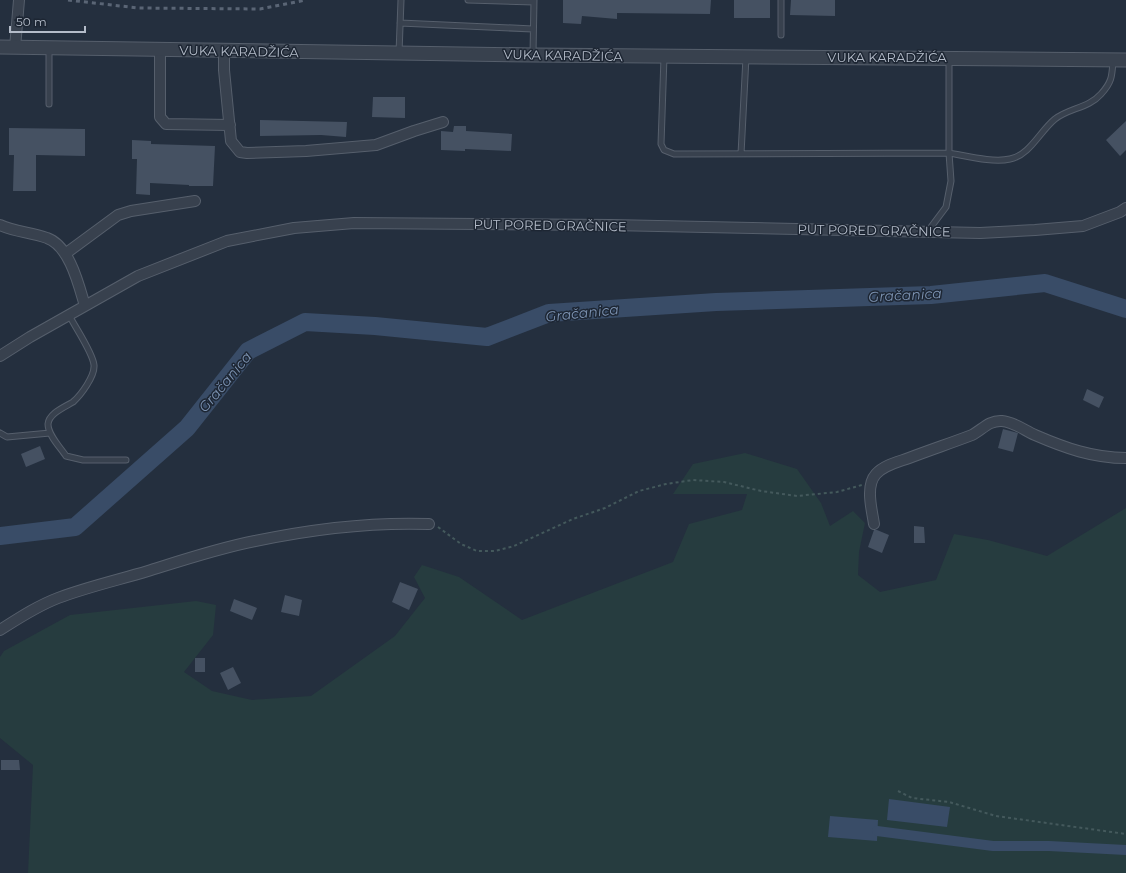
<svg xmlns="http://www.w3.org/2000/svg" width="1126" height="873" font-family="Montserrat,sans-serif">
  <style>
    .green { fill: #263c3f }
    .water { fill: #394c67 }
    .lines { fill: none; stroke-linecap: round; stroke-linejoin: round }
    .canal { stroke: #394c67; stroke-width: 10 }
    .river { stroke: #394c67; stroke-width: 18 }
    .building { fill: #455162 }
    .service-casing { stroke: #565f6c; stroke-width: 7 }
    .minor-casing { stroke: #565f6c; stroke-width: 12 }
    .tertiary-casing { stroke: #565f6c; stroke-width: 15 }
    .path { stroke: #44595c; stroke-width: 2; stroke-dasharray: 3 3; stroke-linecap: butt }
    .service { stroke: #38414e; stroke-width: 5 }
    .minor { stroke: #38414e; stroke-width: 10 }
    .tertiary { stroke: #38414e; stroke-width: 13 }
    .rail { stroke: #5a6575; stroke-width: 3; stroke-dasharray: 4 4; stroke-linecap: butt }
    .labels { text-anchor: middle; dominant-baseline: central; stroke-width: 3; stroke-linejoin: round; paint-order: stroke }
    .street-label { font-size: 13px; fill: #b4bcc9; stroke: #1d2633 }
    .water-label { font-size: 14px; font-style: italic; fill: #7c92b1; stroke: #1d2633 }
  </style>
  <rect width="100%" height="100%" fill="#242f3e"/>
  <!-- green -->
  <path class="green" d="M745,453L797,469L821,503L830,526L853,511L865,523L859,552L858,575L880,592L936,580L954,534L988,540L1047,556L1126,508V873H28L33,765L0,738V657L4,651L70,615L196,601L216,605L213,635L184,672L212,691L252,700L311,696L395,636L425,598L414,577L422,565L459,577L522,620L673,562L689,524L742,510L747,494H673L693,464Z"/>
  <!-- water -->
  <path class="water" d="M889,799L950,807L947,827L887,820Z
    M830,816L878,820L877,841L828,837Z"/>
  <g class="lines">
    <!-- canal -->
    <path class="canal" d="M877,831L993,846H1049L1126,850"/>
    <!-- river -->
    <path class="river" d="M0,536L75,527L187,428L248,351L305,322L375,326L487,337L549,313L716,302L931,295L1045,283L1126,309"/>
  </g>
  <!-- building -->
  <path class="building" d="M563,0H711L710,14L617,13V19L582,16L581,24L563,23Z
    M734,0H770V18H734Z
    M791,0H835V16L790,15Z
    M373,97H405V118L372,117Z
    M260,120L347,122L346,137L321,135L260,136Z
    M1126,121V150L1120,156L1106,140Z
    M454,126H466V131L512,134L511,151L465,149V151L441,150V131L453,132Z
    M9,128L85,129V156L36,155V191H13L14,155H9Z
    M132,140L151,141V144L215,146L213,186H189V185L150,183V195L136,194L137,159H132Z
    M1087,389L1104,397L1099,408L1083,400Z
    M1003,429L1018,433L1013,452L998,448Z
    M40,446L45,459L26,467L21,454Z
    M914,526L924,527L925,543H914Z
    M874,530H877L889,535L882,553L868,547Z
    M400,582L418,589L409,610L392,602Z
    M285,595L302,600L299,616L281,612Z
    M234,599L257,608L252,620L230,611Z
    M195,658H205V672H195Z
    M233,667L241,683L228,690L220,673Z
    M1,760H19L20,770H1Z"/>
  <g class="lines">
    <!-- service casing -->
    <g class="service-casing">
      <path id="service" d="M468,0L534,2
        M400,23L533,29
        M781,35V0
        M399,53L401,0
        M533,54L534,0
        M664,57L661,144L664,150L674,154L949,153C967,156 993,163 1010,159C1030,155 1040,131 1055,119C1069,108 1089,108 1101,94C1112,82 1112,76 1113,61
        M49,104V49
        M741,154L746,57
        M928,231L946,207L951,181L949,153V59
        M69,315C75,327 93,353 94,365C95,376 81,395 73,402C65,407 49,413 48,424C48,435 60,447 66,456L83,460H126
        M0,433L7,437L50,433"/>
    </g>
    <!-- minor casing -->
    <g class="minor-casing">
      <path id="minor" d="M15,48L19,0
        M160,50V117L166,124L230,125
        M224,50V70L231,141L240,152L247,153L306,151L376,145L414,131L443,122
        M0,225C15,232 31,232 47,238C70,246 79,286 85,306
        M65,254L118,215L131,211L195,201
        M0,356L30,337L138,276L227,241L294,228L354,223L611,225L980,233L1035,230L1083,226L1120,212L1126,208
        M874,524C872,510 865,486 876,474C884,465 898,462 909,458C930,450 951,443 972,435C982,430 989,420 1002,421C1014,422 1024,430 1035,435C1065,448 1093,458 1126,458
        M0,630C19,618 37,606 58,598C87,587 118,580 148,571C183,560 219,548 255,541C312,529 371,522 429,524"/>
    </g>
    <!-- tertiary casing -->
    <g class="tertiary-casing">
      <path id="tertiary" d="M0,47L533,55L1126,60"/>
    </g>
    <!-- path -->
    <path class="path" d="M438,527L461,544L477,551H495L514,546L573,519L605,508L639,491L666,484L693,480L724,482L761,491L797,496L837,492L862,485
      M898,791L912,798L949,802L996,816L1126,834"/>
    <!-- service -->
    <use href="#service" class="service"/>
    <!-- minor -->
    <use href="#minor" class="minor"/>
    <!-- tertiary -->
    <use href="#tertiary" class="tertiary"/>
    <!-- rail -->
    <path class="rail" d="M68,0L138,8L260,9L306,0"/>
  </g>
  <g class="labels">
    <!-- street labels -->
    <g class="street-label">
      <text transform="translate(239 51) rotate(1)">VUKA KARADŽIĆA</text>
      <text transform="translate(563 55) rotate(1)">VUKA KARADŽIĆA</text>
      <text x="887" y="57">VUKA KARADŽIĆA</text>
      <text transform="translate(550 225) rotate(1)">PUT PORED GRAČNICE</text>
      <text transform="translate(874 230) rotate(1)">PUT PORED GRAČNICE</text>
    </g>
    <!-- water labels -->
    <g class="water-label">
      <text transform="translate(905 295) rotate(-3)">Gračanica</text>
      <text transform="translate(582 313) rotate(-6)">Gračanica</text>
      <text transform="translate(225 382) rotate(-50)">Gračanica</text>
    </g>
  </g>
  <!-- scale -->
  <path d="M10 26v6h75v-6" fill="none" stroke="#b4bcc9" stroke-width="2"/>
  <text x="16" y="26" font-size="12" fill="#b4bcc9" stroke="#1d2633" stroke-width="3" paint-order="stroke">50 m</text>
</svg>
